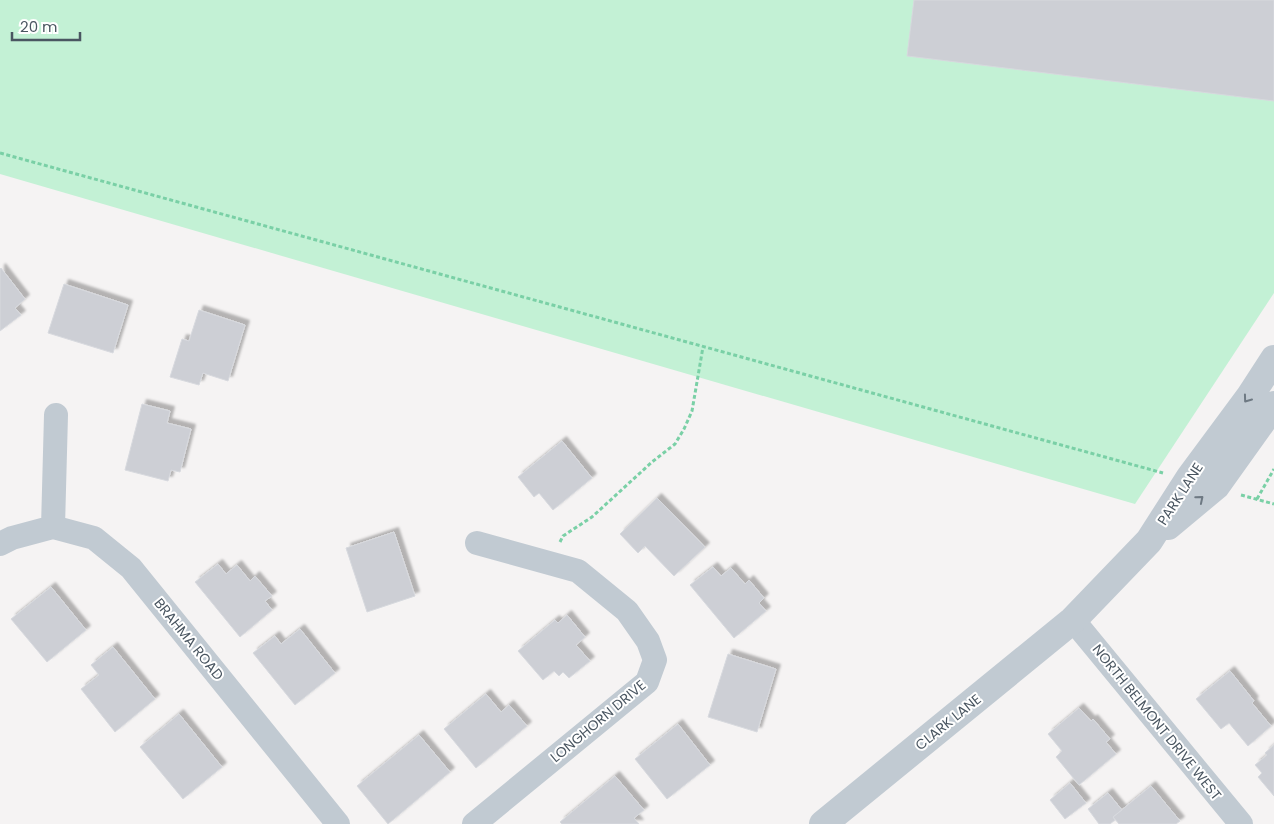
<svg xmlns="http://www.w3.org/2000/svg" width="1274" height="824" font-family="Poppins,sans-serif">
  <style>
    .green { fill: #c3f1d5 }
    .building { fill: #cdcfd5; stroke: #d7d9de; filter: url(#shadow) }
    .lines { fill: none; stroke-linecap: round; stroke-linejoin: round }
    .path { stroke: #7ad0a6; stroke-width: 3; stroke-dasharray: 4 2.5; stroke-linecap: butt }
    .minor { stroke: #c1cad2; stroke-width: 24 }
    .tertiary { stroke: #c1cad2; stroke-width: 28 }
    .oneway { stroke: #6e7983 }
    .labels { text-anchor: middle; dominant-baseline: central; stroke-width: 4; stroke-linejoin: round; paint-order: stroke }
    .street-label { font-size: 14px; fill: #4a5661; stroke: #fff }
  </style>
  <defs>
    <filter id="shadow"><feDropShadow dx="4.5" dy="-4.5" stdDeviation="1" flood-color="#0004"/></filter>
  </defs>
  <rect width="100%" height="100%" fill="#f5f3f3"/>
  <!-- green -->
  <path class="green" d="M0,0H1274V293L1135,504L0,174Z"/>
  <!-- building -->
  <path class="building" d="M914,0H1274V101L907,56Z
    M1,268L25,299L15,308L21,315L0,331V269Z
    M64,284L128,305L113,353L48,333Z
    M199,310L245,325L228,381L203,373L199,385L170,377L182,339L189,341Z
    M142,404L170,411L167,423L191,429L180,472L171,470L168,481L125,470Z
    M562,441L592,478L553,510L539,493L534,497L518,477Z
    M657,498L705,547L674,576L645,546L638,553L620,534Z
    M394,532L415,596L367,612L346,548Z
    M218,564L226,574L237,565L250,581L255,576L272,596L265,601L272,610L240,637L195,582Z
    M713,567L721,576L731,568L745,584L749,580L764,598L759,603L766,611L734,638L690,585Z
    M51,587L86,630L47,662L11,619Z
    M567,615L585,637L576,645L590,661L569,678L563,672L559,676L554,671L543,680L518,651L555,620L558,623Z
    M300,629L335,673L295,705L253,653L275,636L281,644Z
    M113,647L155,699L115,732L81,689L99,675L91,665Z
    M728,654L776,669L757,732L708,717Z
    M1230,671L1254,701L1252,703L1271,726L1248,746L1229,723L1221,729L1196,699Z
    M486,694L501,712L509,705L527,726L476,768L444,729Z
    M1079,708L1091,721L1093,719L1110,739L1106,742L1116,754L1079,785L1056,757L1062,751L1048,734Z
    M179,714L222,767L183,799L140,747Z
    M678,724L710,765L667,799L635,759Z
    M419,735L450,772L388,824L357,786Z
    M1274,745V796L1258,777L1262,773L1255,765L1267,755L1265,753Z
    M615,776L644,810L634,818L639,824H562L560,822Z
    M1070,783L1086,803L1065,819L1050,800Z
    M1151,786L1180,821L1176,824H1119L1113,817Z
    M1108,793L1122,810L1113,817L1115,820L1110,824H1099L1088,809Z"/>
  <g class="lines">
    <!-- path -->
    <path class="path" d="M0,153L1163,473
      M1241,495L1274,504
      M1257,499L1274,469
      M560,542L563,536L592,517L652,462L675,444L684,429L692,411L703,347"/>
    <!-- minor -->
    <path class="minor" d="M53,527L56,415
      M0,544L12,538L53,527L94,538L131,568L338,824
      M1073,620L1241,824
      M474,824L647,682L655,660L648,641L627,611L578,571L477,543"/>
    <!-- tertiary -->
    <path class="tertiary" d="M1168,526L1216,486L1274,405
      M823,824L1073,620L1149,541L1190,477L1250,396L1274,359"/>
  </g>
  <!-- one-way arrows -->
  <defs><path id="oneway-chevron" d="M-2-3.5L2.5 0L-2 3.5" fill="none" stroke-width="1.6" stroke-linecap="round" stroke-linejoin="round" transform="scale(1.25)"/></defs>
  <g class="oneway">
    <use href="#oneway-chevron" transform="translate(1247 399) rotate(126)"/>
    <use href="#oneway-chevron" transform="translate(1200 499) rotate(-40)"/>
  </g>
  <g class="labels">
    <!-- street labels -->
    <g class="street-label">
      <text transform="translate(1180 494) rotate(-57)">PARK LANE</text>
      <text transform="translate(189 639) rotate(51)">BRAHMA ROAD</text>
      <text transform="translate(598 721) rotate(-40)">LONGHORN DRIVE</text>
      <text transform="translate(948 722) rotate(-39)">CLARK LANE</text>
      <text transform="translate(1157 722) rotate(51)">NORTH BELMONT DRIVE WEST</text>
    </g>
  </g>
  <!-- scale -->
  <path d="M12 32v8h68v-8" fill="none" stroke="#4a5661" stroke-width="2.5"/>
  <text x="20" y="32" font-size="15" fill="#4a5661" stroke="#ffffff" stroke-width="4" paint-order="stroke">20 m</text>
</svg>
